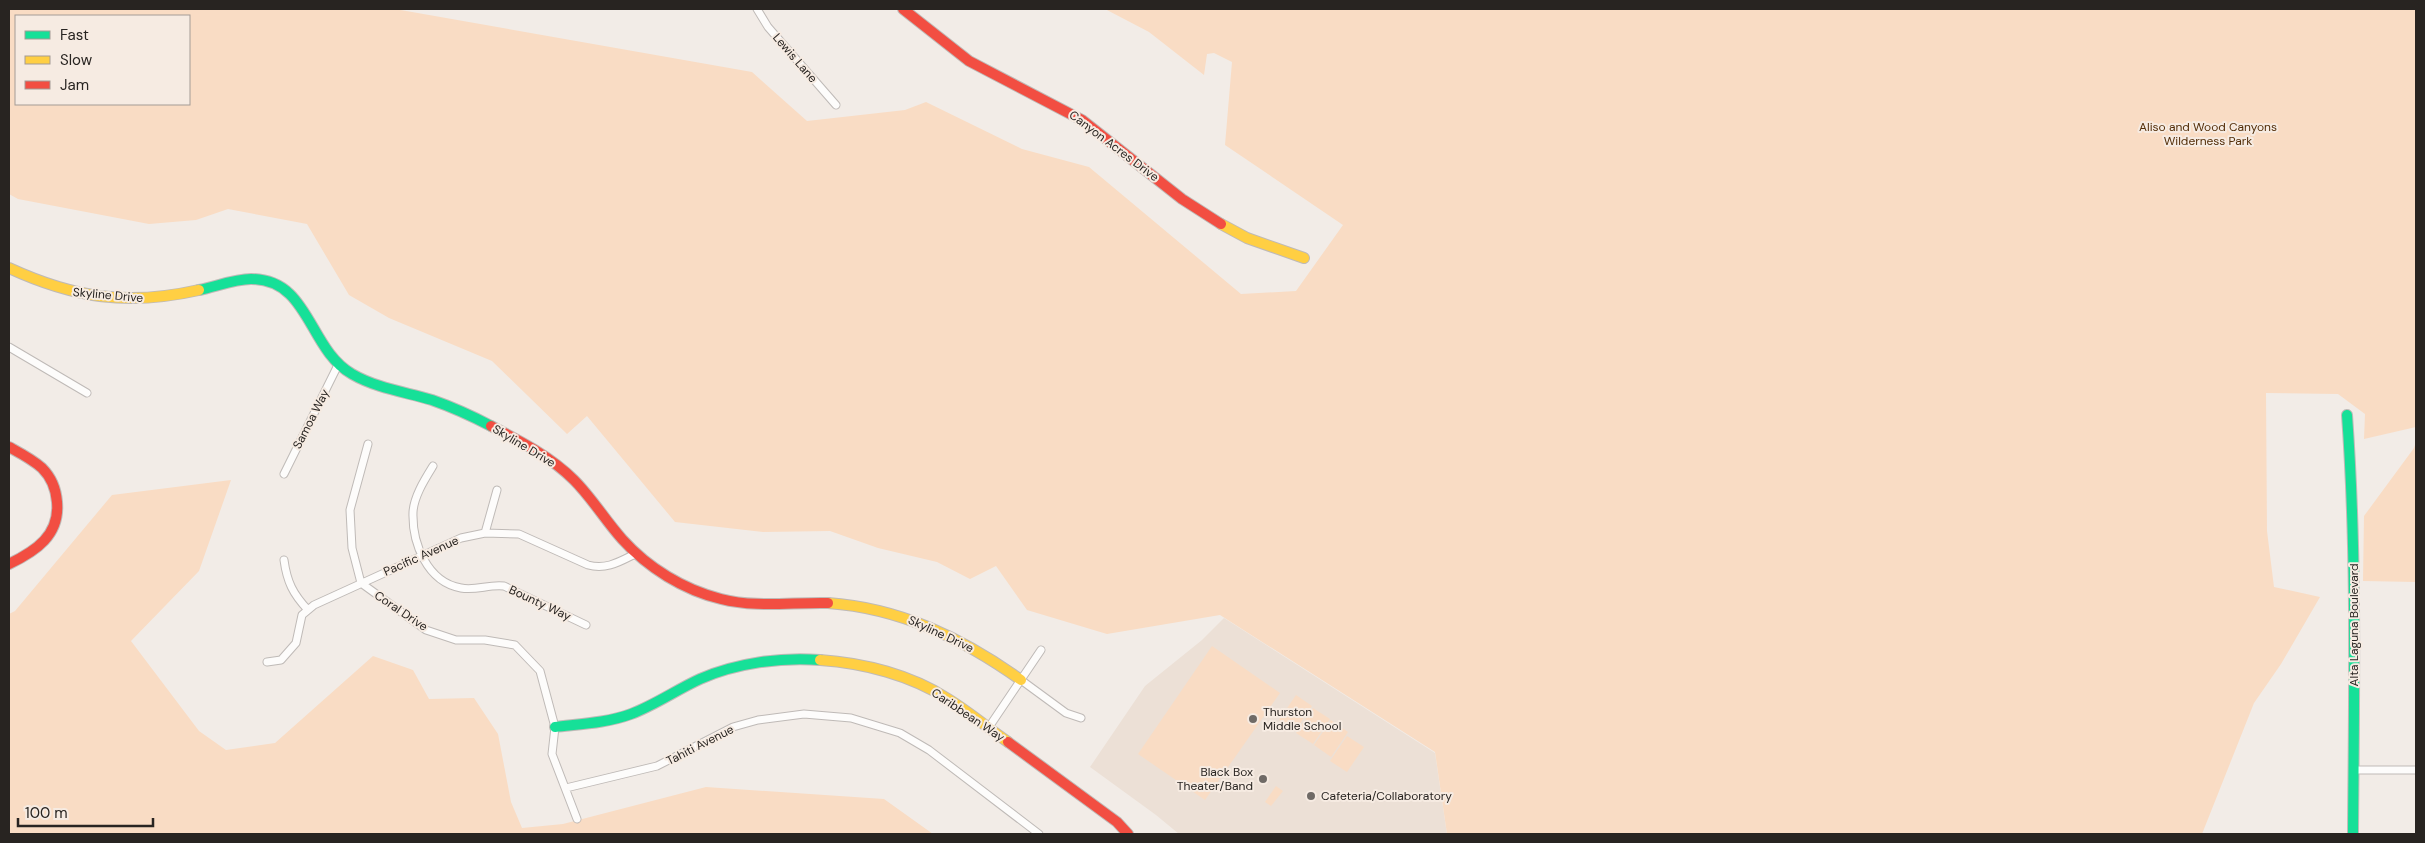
<svg xmlns="http://www.w3.org/2000/svg" width="2425" height="843" font-family="'DM Sans',sans-serif">
  <style>
    .built { fill: #ece0d6 }
    .green { fill: #f9dcc4; fill-rule: evenodd }
    .lines { fill: none; stroke-linecap: round; stroke-linejoin: round }
    .street-casing { stroke: #bfbab7; stroke-width: 9 }
    .fast-casing { stroke: #bfbab7; stroke-width: 12 }
    .slow-casing { stroke: #bfbab7; stroke-width: 12 }
    .jam-casing { stroke: #bfbab7; stroke-width: 12 }
    .street { stroke: #fdfcfb; stroke-width: 7 }
    .fast { stroke: #16e098; stroke-width: 10 }
    .slow { stroke: #ffcf43; stroke-width: 10 }
    .jam { stroke: #f24e42; stroke-width: 10 }
    .poi-dot { fill: #6f6a66; stroke: #f6ebe2; stroke-width: 2 }
    .labels { text-anchor: middle; dominant-baseline: central; stroke-width: 4; stroke-linejoin: round; paint-order: stroke }
    .street-label { font-size: 12px; fill: #282421; stroke: #f6ebe2 }
    .park-label { font-size: 12px; fill: #532e09; stroke: #f6ebe2 }
    .poi-label { font-size: 12px; fill: #282421; stroke: #f6ebe2; text-anchor: start }
  </style>
  <rect width="100%" height="100%" fill="#f2ece7"/>
  <!-- built -->
  <path class="built" d="M1224,618L1435,753L1447,834H1179L1156,815L1090,767L1145,686L1202,640Z"/>
  <!-- green -->
  <path class="green" d="M9,9H395L752,72L807,121L905,110L926,102L1022,149L1089,167L1241,294L1296,291L1343,225L1225,145L1232,62L1214,53L1207,54L1204,75L1149,32L1105,9H2416V427L2364,439L2365,414L2338,394L2266,393L2267,531L2274,587L2320,597L2281,664L2254,703L2202,834H1447L1435,752L1220,615L1107,634L1027,610L996,566L970,579L937,562L878,548L830,531L763,532L675,522L587,416L567,434L492,361L389,318L349,295L307,224L228,209L196,220L149,224L18,199L9,194ZM16,16H189V104H16Z
    M2416,442V582L2363,581L2364,516L2414,448Z
    M231,480L199,571L131,641L199,731L226,750L275,743L373,656L413,670L429,699L474,698L498,734L511,802L522,828L563,824L706,787L884,799L933,834H9V614L15,611L112,495Z
    M1212,646L1280,693L1205,800L1138,754Z
    M1296,695L1312,706L1295,731L1279,720Z
    M1313,708L1330,719L1313,744L1296,733Z
    M1331,720L1348,732L1331,757L1314,745Z
    M1347,736L1364,747L1347,772L1330,761Z
    M1276,786L1283,791L1271,806L1265,802Z"/>
  <g class="lines">
    <!-- street casing -->
    <g class="street-casing">
      <path id="street" d="M757,9L768,27L836,105
        M9,347L87,393
        M368,444L350,510L352,548L361,583L426,630L456,640H485L515,645L540,671L555,727L552,754L577,819
        M433,466C425,479 414,496 413,512C412,543 427,582 461,588C476,591 489,584 504,586L586,625
        M284,474L338,365
        M485,533L497,490
        M284,560C287,582 293,594 308,610
        M267,662L281,660L296,643L302,615L314,605L461,538L485,533L519,534L588,565C606,570 619,562 635,554
        M1021,680L1066,713L1081,718
        M989,727L1041,650
        M2354,770H2416
        M566,788L657,766L733,727L758,720L804,714L851,718L900,733L929,750L1039,834"/>
    </g>
    <!-- fast casing -->
    <g class="fast-casing">
      <path id="fast" d="M199,290C215,287 234,279 251,279C310,279 308,349 352,374C376,388 405,392 432,400C452,407 472,416 491,426
        M2347,415C2357,554 2354,694 2353,834
        M555,727C580,724 607,723 631,714C655,705 676,690 700,679C736,663 781,657 820,660"/>
    </g>
    <!-- slow casing -->
    <g class="slow-casing">
      <path id="slow" d="M1221,224L1247,238L1304,258
        M9,268C74,298 128,306 199,290
        M828,603C900,608 962,638 1021,680
        M820,660C864,663 911,675 948,699C969,712 988,728 1008,742"/>
    </g>
    <!-- jam casing -->
    <g class="jam-casing">
      <path id="jam" d="M903,9L969,61L1082,120L1182,199L1221,224
        M491,426C520,441 551,457 574,480C592,498 605,520 622,539C648,568 684,590 721,599C756,608 792,602 828,603
        M9,447C20,453 32,459 42,468C51,477 56,489 57,502C60,535 36,551 9,564
        M1008,742L1117,822L1128,834"/>
    </g>
    <!-- street -->
    <use href="#street" class="street"/>
    <!-- fast -->
    <use href="#fast" class="fast"/>
    <!-- slow -->
    <use href="#slow" class="slow"/>
    <!-- jam -->
    <use href="#jam" class="jam"/>
  </g>
  <!-- markers -->
  <g class="poi-dot">
    <circle cx="1253" cy="719" r="5"/>
    <circle cx="1263" cy="779" r="5"/>
    <circle cx="1311" cy="796" r="5"/>
  </g>
  <g class="labels">
    <!-- street labels -->
    <g class="street-label">
      <text transform="translate(795 58) rotate(49)">Lewis Lane</text>
      <text transform="translate(1114 146) rotate(37)">Canyon Acres Drive</text>
      <text transform="translate(108 295) rotate(5)">Skyline Drive</text>
      <text transform="translate(311 419) rotate(-63)">Samoa Way</text>
      <text transform="translate(524 446) rotate(31)">Skyline Drive</text>
      <text transform="translate(421 556) rotate(-24)">Pacific Avenue</text>
      <text transform="translate(540 603) rotate(25)">Bounty Way</text>
      <text transform="translate(401 611) rotate(34)">Coral Drive</text>
      <text transform="translate(2354 625) rotate(-90)">Alta Laguna Boulevard</text>
      <text transform="translate(941 634) rotate(25)">Skyline Drive</text>
      <text transform="translate(968 715) rotate(34)">Caribbean Way</text>
      <text transform="translate(700 745) rotate(-27)">Tahiti Avenue</text>
    </g>
    <!-- park labels -->
    <g class="park-label">
      <text x="2208" y="127">Aliso and Wood Canyons<tspan x="2208" dy="14">Wilderness Park</tspan></text>
    </g>
    <!-- poi labels -->
    <g class="poi-label">
      <text x="1263" y="712">Thurston<tspan x="1263" dy="14">Middle School</tspan></text>
      <text x="1253" y="772" text-anchor="end">Black Box<tspan x="1253" dy="14">Theater/Band</tspan></text>
      <text x="1321" y="796">Cafeteria/Collaboratory</text>
    </g>
  </g>
  <!-- border -->
  <rect width="2425" height="843" fill="none" stroke="#282421" stroke-width="20"/>
  <!-- legend -->
  <rect x="15" y="15" width="175" height="90" fill="#f6ebe2" stroke="#a49b95"/>
  <rect x="25" y="31" width="25" height="8" fill="#16e098" stroke="#a49b95"/>
  <text x="60" y="40" font-size="15" fill="#282421">Fast</text>
  <rect x="25" y="56" width="25" height="8" fill="#ffcf43" stroke="#a49b95"/>
  <text x="60" y="65" font-size="15" fill="#282421">Slow</text>
  <rect x="25" y="81" width="25" height="8" fill="#f24e42" stroke="#a49b95"/>
  <text x="60" y="90" font-size="15" fill="#282421">Jam</text>
  <!-- scale -->
  <path d="M18 818v8h135v-8" fill="none" stroke="#282421" stroke-width="2.5"/>
  <text x="25" y="818" font-size="15" fill="#282421" stroke="#f6ebe2" stroke-width="4" paint-order="stroke">100 m</text>
</svg>
